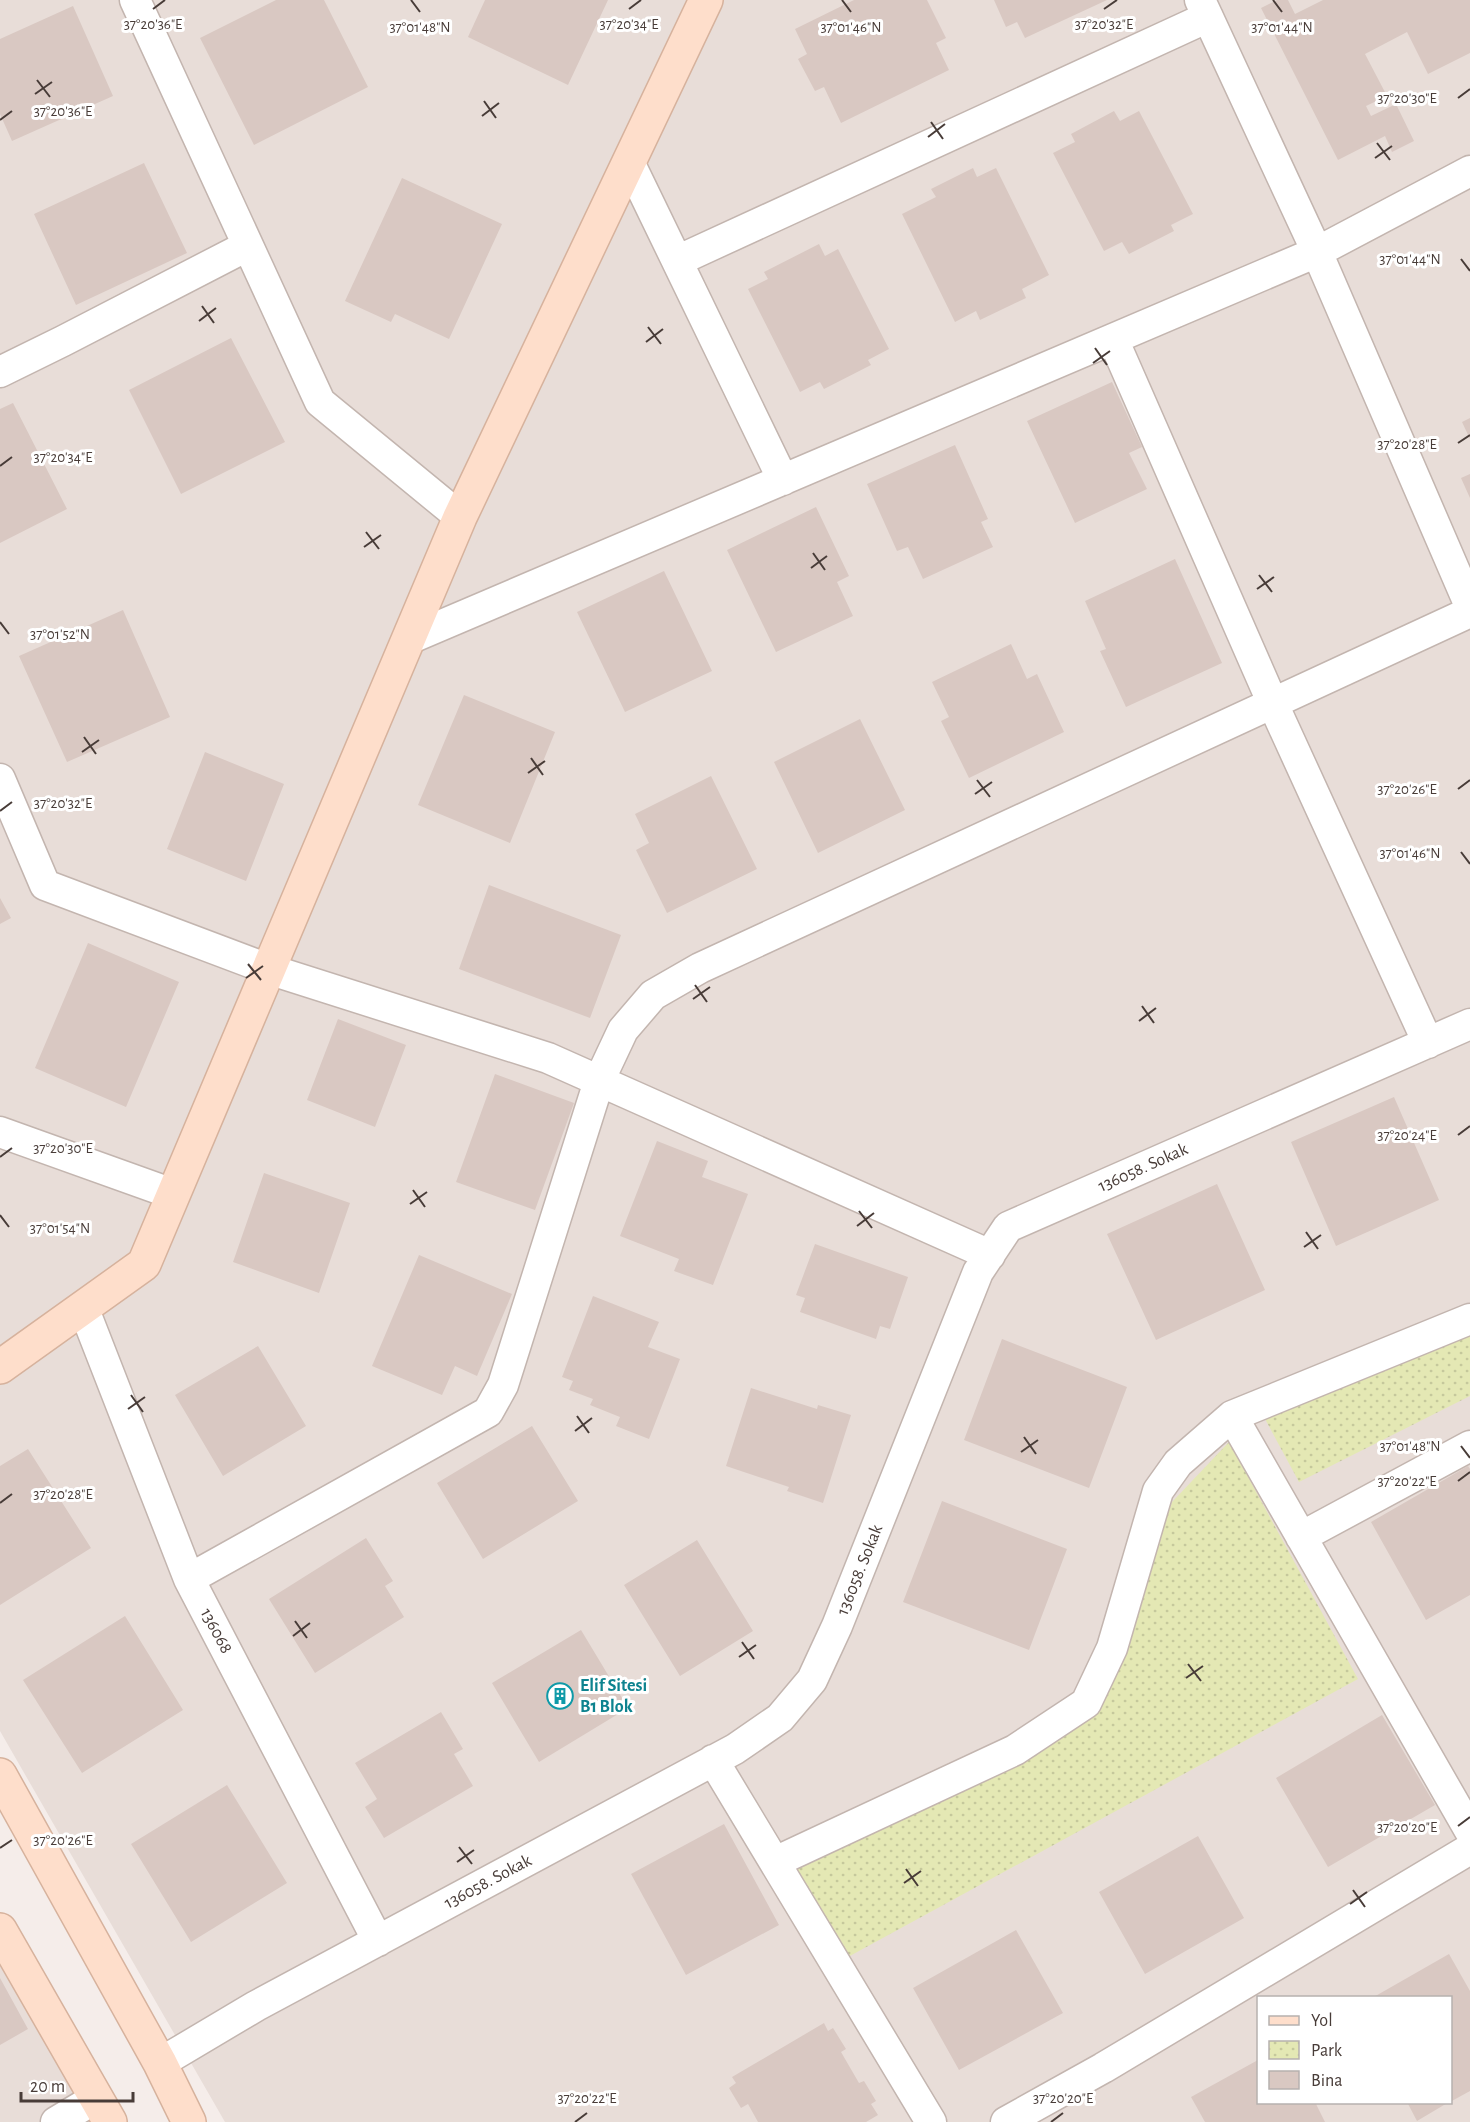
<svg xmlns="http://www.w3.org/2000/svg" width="1470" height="2122" font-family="'Alegreya Sans',sans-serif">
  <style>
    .residential { fill: #e8ddd8; fill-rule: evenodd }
    .park { fill: url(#park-dots) }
    .building { fill: #d9c8c2 }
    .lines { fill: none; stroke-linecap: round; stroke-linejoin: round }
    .street-casing { stroke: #c3b5af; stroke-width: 33 }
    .secondary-casing { stroke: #d6b29d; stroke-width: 36 }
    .street { stroke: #fff; stroke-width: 30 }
    .secondary { stroke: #fedecb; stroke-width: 33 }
    .ticks { fill: none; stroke: #483c38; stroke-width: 2 }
    .labels { text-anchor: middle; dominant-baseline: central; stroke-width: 6; stroke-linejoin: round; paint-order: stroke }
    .street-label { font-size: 18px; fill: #483c38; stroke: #fff }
    .culture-label { font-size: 18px; font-weight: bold; fill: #0d838f; stroke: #fff; text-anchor: start }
    .ticks-label { font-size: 15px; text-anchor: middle; fill: #483c38; stroke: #fff; stroke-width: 6; stroke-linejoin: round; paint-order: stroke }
  </style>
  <defs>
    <pattern id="park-dots" width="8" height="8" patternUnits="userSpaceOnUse" patternTransform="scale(1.5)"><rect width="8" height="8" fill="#e4e8b4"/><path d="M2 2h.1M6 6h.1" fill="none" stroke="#c5c89c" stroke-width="1.8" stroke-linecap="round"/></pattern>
  </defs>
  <rect width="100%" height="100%" fill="#f5edea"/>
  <!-- residential -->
  <path class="residential" d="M0,0H1470V2122H225L0,1731ZM1258,1998H1450V2102H1258Z
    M0,1923L110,2122H0Z"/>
  <!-- park -->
  <path class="park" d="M1470,1321V1396L1299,1482L1264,1417Z
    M1229,1442L1358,1679L848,1957L795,1869L1101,1702L1172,1502Z"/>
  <!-- building -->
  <path class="building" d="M276,0H324L368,87L254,145L200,38Z
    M485,0H608L568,85L468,37Z
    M854,0H927L946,38L936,43L949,70L841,123L824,87L815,91L798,59L807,54L795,29Z
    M994,0H1107L1025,38L1017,22L1006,27Z
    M1277,0H1288L1295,14L1323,0H1470V53L1428,74L1407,32L1365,54L1387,96L1366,106L1371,116L1396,104L1414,141L1392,152L1385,136L1338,160L1261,8Z
    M73,6L113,96L12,141L0,114V39Z
    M1114,111L1120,121L1139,111L1193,214L1171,225L1174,231L1129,254L1122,242L1104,251L1053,153L1075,142L1071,134Z
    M144,163L187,253L76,305L34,214Z
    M973,168L977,177L996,168L1049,275L1022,289L1026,298L980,320L976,311L955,322L902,214L936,197L931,189Z
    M402,178L502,224L449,339L395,314L391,322L345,301Z
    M819,244L825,256L838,249L889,349L868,360L871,365L824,389L820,382L800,392L748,289L768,279L764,272Z
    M231,338L285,442L181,494L129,390Z
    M1112,382L1142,447L1129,453L1147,489L1075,523L1027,421Z
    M13,403L67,509L0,543V409Z
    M1470,418V439L1462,422Z
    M955,445L988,519L981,522L993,547L923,579L908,547L897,551L867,484Z
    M1470,474V498L1461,478Z
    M816,507L849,576L837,582L853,616L776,652L727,550Z
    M1175,559L1222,663L1126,707L1100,651L1106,649L1085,601Z
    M664,571L712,671L625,712L577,612Z
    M123,610L170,717L67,762L19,656Z
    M1011,644L1027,679L1037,674L1064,732L969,778L941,721L949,717L932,682Z
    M464,695L555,732L510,843L418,805Z
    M860,719L905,810L818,853L774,762Z
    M205,752L284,784L246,881L167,849Z
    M711,776L757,869L667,913L636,850L649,843L635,814Z
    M489,885L621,935L590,1018L459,969Z
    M0,898L11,918L0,924Z
    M88,943L179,982L126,1107L35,1068Z
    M338,1019L406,1045L375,1127L307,1100Z
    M495,1074L574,1103L535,1210L456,1182Z
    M1394,1097L1439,1200L1336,1246L1291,1142Z
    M657,1141L708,1161L702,1177L748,1194L713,1285L674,1271L679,1259L620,1236Z
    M264,1173L350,1203L319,1293L233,1262Z
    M1217,1184L1265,1290L1156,1340L1107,1234Z
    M815,1244L908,1277L890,1329L880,1326L876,1339L800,1312L805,1298L796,1295Z
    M419,1255L512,1294L477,1376L455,1366L442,1395L372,1366Z
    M593,1296L659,1322L648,1347L680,1359L649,1439L616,1426L620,1417L590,1405L593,1399L569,1390L573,1381L562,1377Z
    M1002,1339L1127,1387L1089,1488L964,1440Z
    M258,1346L306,1426L223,1476L175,1395Z
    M751,1388L817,1409L818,1405L851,1415L823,1503L787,1491L789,1487L726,1466Z
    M532,1426L578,1501L483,1559L437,1483Z
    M28,1449L91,1548L0,1605V1466Z
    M1468,1466L1470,1469V1595L1426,1620L1371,1522Z
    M942,1501L1067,1549L1029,1650L903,1602Z
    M366,1538L393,1581L385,1586L404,1617L315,1673L269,1599Z
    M697,1540L753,1631L680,1676L624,1585Z
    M125,1616L183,1710L82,1773L23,1680Z
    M581,1630L628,1708L539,1762L492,1683Z
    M441,1712L463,1749L454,1754L473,1786L384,1838L365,1807L377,1799L355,1763Z
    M1382,1715L1435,1805L1328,1867L1276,1778Z
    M227,1785L287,1883L191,1942L131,1844Z
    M724,1824L779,1925L686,1975L631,1874Z
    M1198,1836L1244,1918L1145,1974L1099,1892Z
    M1016,1930L1063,2013L959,2070L913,1988Z
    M1449,1954L1470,1991V2091L1450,2102V1998H1372Z
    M0,1978L28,2029L0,2045Z
    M824,2023L828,2031L833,2028L846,2049L841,2052L859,2083L864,2081L876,2101L871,2104L878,2115L866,2122H758L748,2104L741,2108L729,2088L736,2083L732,2077Z
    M1258,2060V2102H1315L1325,2122H1205L1191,2097Z
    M1407,2102H1449L1417,2121Z"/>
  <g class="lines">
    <!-- street casing -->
    <g class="street-casing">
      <path id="street" d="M135,0L320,402L460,517
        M1200,0L1317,252L1470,606
        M629,162L783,480
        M677,261L1208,17
        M1113,339L1273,704L1428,1043
        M0,372L63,341L247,246
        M409,639L1317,252L1470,171
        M0,779L45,885L268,969L548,1058L990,1255
        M0,1132L173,1194
        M83,1307L189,1579L378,1941
        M1232,1416L1470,1831
        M1301,1537L1470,1446
        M189,1579L488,1412L503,1385L599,1081L623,1030L653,995L700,968L1470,612
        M713,1760L931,2122
        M775,1862L1015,1750L1086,1703L1112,1648L1158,1491L1178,1463L1232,1416L1470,1319
        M160,2063L256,2006L735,1749L780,1718L812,1680L837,1626L978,1272L1008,1227L1470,1024
        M56,2122L96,2098
        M1006,2122L1103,2068L1470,1849"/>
    </g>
    <!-- secondary casing -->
    <g class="secondary-casing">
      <path id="secondary" d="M0,1367L144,1264L460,517L706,0
        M0,1775L160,2063L189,2122
        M0,1930L110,2122"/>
    </g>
    <!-- street -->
    <use href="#street" class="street"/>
    <!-- secondary -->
    <use href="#secondary" class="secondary"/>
  </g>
  <!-- ticks -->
  <path class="ticks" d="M411,0L420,12M842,0L851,12M1273,0L1282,12M153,9L165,0M629,9L641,0M1104,9L1117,0M37,80L50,97M35,94L52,82M1458,98L1470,89M484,101L496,118M482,116L499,103M0,120L12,111M931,122L943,139M928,137L945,124M1377,143L1390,160M1375,158L1392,146M1461,259L1470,271M202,306L214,323M199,321L216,308M648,327L661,344M646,342L663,329M1095,348L1107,365M1093,363L1110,351M1458,443L1470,435M0,466L12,457M366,532L379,549M364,547L381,535M813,553L825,570M811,568L827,556M1259,575L1272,592M1257,589L1274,577M0,622L9,634M84,737L96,754M82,752L99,740M531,758L543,775M528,773L545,761M977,780L990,797M1458,789L1470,780M975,794L992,782M0,811L12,802M1461,852L1470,864M248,964L261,980M246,978L263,966M695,985L707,1002M693,999L710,987M1142,1006L1154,1023M1139,1021L1156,1008M1458,1135L1470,1126M0,1157L12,1148M413,1190L425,1207M410,1204L427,1192M859,1211L872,1228M0,1215L9,1227M857,1226L874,1213M1306,1232L1318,1249M1304,1247L1321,1235M131,1395L143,1412M128,1409L145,1397M577,1416L589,1433M575,1431L592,1418M1024,1437L1036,1454M1461,1446L1470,1458M1021,1452L1038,1440M1458,1481L1470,1472M0,1503L12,1494M295,1621L307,1638M293,1636L310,1623M742,1642L754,1659M739,1657L756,1645M1188,1664L1201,1681M1186,1678L1203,1666M1458,1826L1470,1817M459,1847L472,1864M0,1848L12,1840M457,1862L474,1850M906,1869L918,1886M904,1883L921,1871M1353,1890L1365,1907M1350,1904L1367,1892M575,2122L587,2113M1051,2122L1063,2113"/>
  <!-- icons -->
  <defs>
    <g id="building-ring" transform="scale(1.35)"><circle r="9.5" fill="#fff" stroke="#0f9aa8" stroke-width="1.5"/><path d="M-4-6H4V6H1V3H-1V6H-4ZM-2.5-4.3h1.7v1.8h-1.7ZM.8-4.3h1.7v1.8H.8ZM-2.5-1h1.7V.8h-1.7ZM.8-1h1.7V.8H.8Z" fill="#0f9aa8"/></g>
  </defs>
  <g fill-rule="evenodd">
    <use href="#building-ring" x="560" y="1696"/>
  </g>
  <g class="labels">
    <!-- street labels -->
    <g class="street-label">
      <text transform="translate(1143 1168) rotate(-24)">136058. Sokak</text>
      <text transform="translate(860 1570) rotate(-68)">136058. Sokak</text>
      <text transform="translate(216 1631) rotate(62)">136068</text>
      <text transform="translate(488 1882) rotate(-28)">136058. Sokak</text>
    </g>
    <!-- culture labels -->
    <g class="culture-label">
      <text x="580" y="1686">Elif Sitesi<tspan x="580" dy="21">B1 Blok</tspan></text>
    </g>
  </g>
  <g class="ticks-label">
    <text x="629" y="29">37°20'34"E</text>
    <text x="153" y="29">37°20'36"E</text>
    <text x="1104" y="29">37°20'32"E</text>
    <text x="420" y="32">37°01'48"N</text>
    <text x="851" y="32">37°01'46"N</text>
    <text x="1282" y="32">37°01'44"N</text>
    <text x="1407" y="103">37°20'30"E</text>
    <text x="63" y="116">37°20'36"E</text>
    <text x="1410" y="264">37°01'44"N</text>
    <text x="1407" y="449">37°20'28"E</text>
    <text x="63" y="462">37°20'34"E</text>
    <text x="60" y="639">37°01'52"N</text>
    <text x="1407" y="794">37°20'26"E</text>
    <text x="63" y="808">37°20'32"E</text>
    <text x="1410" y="858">37°01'46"N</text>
    <text x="1407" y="1140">37°20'24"E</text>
    <text x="63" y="1153">37°20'30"E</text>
    <text x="60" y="1233">37°01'54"N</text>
    <text x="1410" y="1451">37°01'48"N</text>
    <text x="1407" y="1486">37°20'22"E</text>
    <text x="63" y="1499">37°20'28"E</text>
    <text x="1407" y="1832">37°20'20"E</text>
    <text x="63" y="1845">37°20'26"E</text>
    <text x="587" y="2103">37°20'22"E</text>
    <text x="1063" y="2103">37°20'20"E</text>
  </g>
  <!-- legend -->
  <rect x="1257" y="1996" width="195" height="108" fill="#ffffff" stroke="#b6b1af" stroke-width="1.5"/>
  <rect x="1269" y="2016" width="30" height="9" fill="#fedecb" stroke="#b6b1af" stroke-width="1.5"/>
  <text x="1311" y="2026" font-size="18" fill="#483c38">Yol</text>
  <rect x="1269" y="2041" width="30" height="18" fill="url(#park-dots)" stroke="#b6b1af" stroke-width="1.5"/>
  <text x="1311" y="2056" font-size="18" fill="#483c38">Park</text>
  <rect x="1269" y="2071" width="30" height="18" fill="#d9c8c2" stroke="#b6b1af" stroke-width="1.5"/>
  <text x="1311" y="2086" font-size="18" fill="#483c38">Bina</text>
  <!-- scale -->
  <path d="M21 2092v9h112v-9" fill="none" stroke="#483c38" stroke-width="3"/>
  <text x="30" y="2092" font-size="18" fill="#483c38" stroke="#ffffff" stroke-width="4.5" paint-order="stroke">20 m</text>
</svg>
